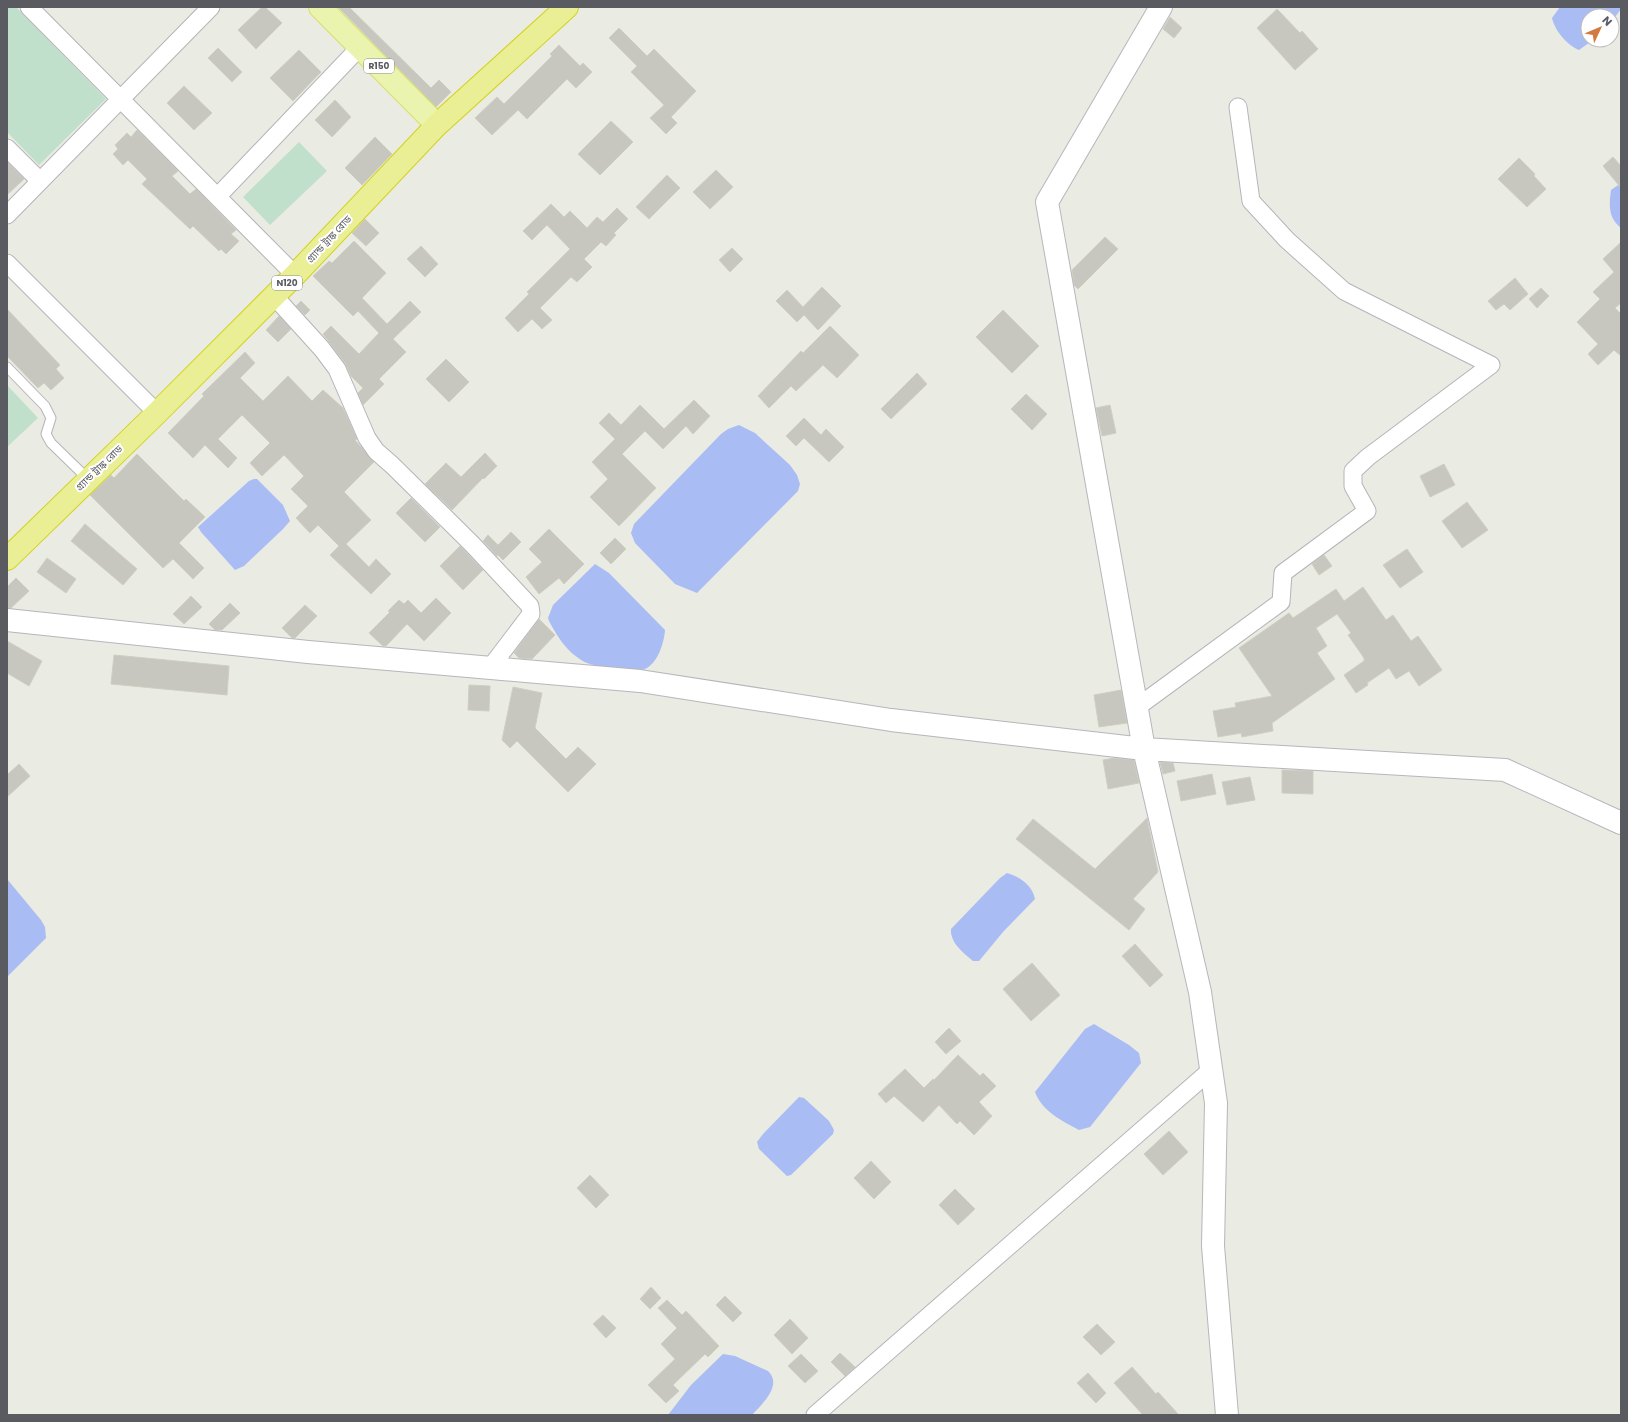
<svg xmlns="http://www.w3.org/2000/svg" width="1628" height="1422" font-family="Poppins,'Noto Sans Bengali',sans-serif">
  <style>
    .green { fill: #c1e0cb }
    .water { fill: #a9bcf4 }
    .building { fill: #c7c6bf; stroke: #cfcfc1 }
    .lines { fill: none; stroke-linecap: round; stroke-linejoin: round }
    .lane-casing { stroke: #b4b5bb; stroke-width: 11 }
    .street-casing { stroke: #b4b5bb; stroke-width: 19 }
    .secondary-casing { stroke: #b6b6bd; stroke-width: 24 }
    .primary-casing { stroke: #dbdf67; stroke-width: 24 }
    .highway-casing { stroke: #d2d21b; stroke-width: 24 }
    .lane { stroke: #fff; stroke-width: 9 }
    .street { stroke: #fff; stroke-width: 17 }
    .secondary { stroke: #fff; stroke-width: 22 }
    .primary { stroke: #eaf4ae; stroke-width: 22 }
    .highway { stroke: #eaef95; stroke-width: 22 }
    .labels { text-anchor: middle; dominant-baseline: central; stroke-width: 4; stroke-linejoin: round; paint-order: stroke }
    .shield { fill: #fff; stroke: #8c8c90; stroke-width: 1 }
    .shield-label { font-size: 9px; font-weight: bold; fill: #5a5b61 }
    .street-label { font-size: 10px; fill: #5a5b61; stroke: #fff }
  </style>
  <rect width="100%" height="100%" fill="#eaebe2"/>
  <!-- green -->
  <path class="green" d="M7,7H16L106,99L39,165L7,132Z
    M299,142L327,171L270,225L243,197Z
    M7,385L38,418L7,447Z"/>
  <!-- water -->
  <path class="water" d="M1560,7H1621V9L1612,21V16H1588V40H1593L1579,50C1567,45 1555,31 1552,18Z
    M1621,183V228C1608,218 1609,205 1611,190Z
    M739,425L755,433L790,465L797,475L800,484L798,491L697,593L675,584L635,543L631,533L634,524L721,434L728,429Z
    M254,479H257L283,505L290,521L283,529L244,566L235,570L201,532L198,527L249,481Z
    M595,564L609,573L665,630C664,643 658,663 645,669C637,673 597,667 587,663C584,662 580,659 577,657C565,649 556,634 549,621L548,618L553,605Z
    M1007,873C1020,877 1032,885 1035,899L1003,932L979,961H973C964,953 950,943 951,929L1000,878Z
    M7,879L41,920L45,927L46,938L7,977Z
    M1094,1024L1129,1045L1139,1053L1141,1063L1090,1127L1079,1130C1062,1121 1042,1111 1035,1092L1085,1029Z
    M799,1097L804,1098L829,1121L834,1130L833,1134L791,1175L787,1176L759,1149L757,1142L763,1134Z
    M723,1354L735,1356L768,1371C783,1385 762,1404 752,1415H668L691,1385Z"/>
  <!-- building -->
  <path class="building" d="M262,7H265L282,23L256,49L238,30Z
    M338,7H349L431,88L439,80L451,92L436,107Z
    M1277,9L1300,33L1302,31L1318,49L1295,70L1257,28Z
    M1170,17L1182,28L1174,38L1163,29Z
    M619,28L647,56L654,49L696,91L671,117L677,123L666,134L650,118L664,105L631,72L637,66L609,38Z
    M559,45L580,66L583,63L592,72L576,88L567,79L527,119L518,110L492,135L475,118L497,97L504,104L552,56L550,54Z
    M218,48L242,72L232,82L208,58Z
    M299,50L321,72L293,101L270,78Z
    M184,86L212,113L194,130L167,103Z
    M335,100L351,117L332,137L315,120Z
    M611,121L633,142L600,175L578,154Z
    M137,130L178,171L172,176L190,194L196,189L236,230L231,234L239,241L226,254L221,249L219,251L193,226L190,229L142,184L147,179L128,160L123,165L113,154L118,149L115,145L127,133L131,137Z
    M375,137L392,154L362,185L345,168Z
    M1613,157L1621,166V188L1603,166Z
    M1519,158L1535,174L1534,176L1546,189L1527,207L1498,179Z
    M7,162L24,179L7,195Z
    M716,170L733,187L710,209L693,192Z
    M667,175L680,188L649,219L636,207Z
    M551,204L564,217L570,211L587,228L597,217L603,222L617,208L628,219L614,233L616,235L606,246L601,242L584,259L592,267L577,282L571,277L540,308L552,320L542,329L532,319L518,332L505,318L529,294L527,292L570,249L547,225L532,240L523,231Z
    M365,219L379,233L366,246L352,233Z
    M1105,237L1118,249L1078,289L1074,285L1072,270Z
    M354,241L386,273L362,298L387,324L410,301L421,312L393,339L406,352L379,379L384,384L363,405L358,393L363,388L351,376L345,363L323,334L331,326L359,354L379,333L358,311L353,316L313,276L329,261L332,263Z
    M1621,242V303L1615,308L1621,314V356L1614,350L1598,365L1588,354L1598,344L1577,322L1600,299L1593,292L1614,272L1603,259Z
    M421,246L438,264L425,277L407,259Z
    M732,248L743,259L730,272L719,260Z
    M1515,278L1528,294L1510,310L1504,304L1496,310L1488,301Z
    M822,287L841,306L818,330L804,315L797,322L776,301L787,290L803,307Z
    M1541,288L1549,296L1537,308L1529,299Z
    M301,301L310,310L305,315L296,306Z
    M7,309L60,365L56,369L64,378L51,390L44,383L38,388L7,356Z
    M1003,310L1039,346L1012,373L976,337Z
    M279,316L291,329L278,342L266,330Z
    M830,326L859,355L837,378L823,365L796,391L791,386L769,408L758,396L801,351L803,353Z
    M245,352L255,363L240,378L263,401L288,376L312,401L323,390L343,408L357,439L355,440L374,462L344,492L371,520L346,544L369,567L376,559L391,574L371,594L330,555L339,546L318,525L310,533L296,518L308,506L291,489L304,476L284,455L262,476L250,463L270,443L242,415L218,439L237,458L228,468L205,445L193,458L168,433L204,396L202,394Z
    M446,359L469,382L449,402L426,379Z
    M917,373L927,384L891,419L881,409Z
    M1026,394L1047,414L1032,430L1011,409Z
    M694,400L710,416L693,434L686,426L663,449L645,431L622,454L656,488L619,526L590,497L608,479L592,462L615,439L599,423L609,413L621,425L640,405L664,429Z
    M1110,405L1116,433L1102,436L1096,408Z
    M804,418L821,435L826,429L844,447L829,462L804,438L796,446L786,436Z
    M485,453L497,466L484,479L483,478L452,510L425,484L446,463L461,477Z
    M137,454L184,501L186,499L205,517L179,543L204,568L193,579L173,559L163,568L90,495L111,475L114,478Z
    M1444,464L1455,485L1430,497L1420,476Z
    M411,498L440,527L425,542L396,513Z
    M1467,502L1488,530L1462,548L1442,521Z
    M85,524L137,569L123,585L71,541Z
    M549,529L584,564L564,584L559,578L539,594L526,577L542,562L529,549Z
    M511,532L521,542L503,560L498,555L497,556L483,541L488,535L498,545Z
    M615,538L626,549L611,564L600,553Z
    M460,546L483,570L463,590L440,566Z
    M1407,549L1423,572L1400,588L1383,565Z
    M1324,555L1332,566L1319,575L1312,564Z
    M47,558L76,579L66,593L37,572Z
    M16,578L29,591L11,608H7V587Z
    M1363,587L1386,620L1393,615L1411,641L1418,636L1442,670L1419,686L1409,671L1396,679L1389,668L1367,683L1368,685L1356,693L1344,675L1364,661V658L1348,635L1351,633L1337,614L1316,628L1327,646L1317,653L1335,679L1272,723L1273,731L1242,737L1241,733L1218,737L1213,711L1236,707L1235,703L1272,696L1239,648L1289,613L1293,618L1336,589L1344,601Z
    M191,596L202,607L184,624L173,614Z
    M436,598L451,613L424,641L407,624L386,646H383L369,633L390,612L388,611L399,600L404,604L408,600L421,613Z
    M230,603L240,613L222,630H215L209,624Z
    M305,605L317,616L295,638H292L282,628Z
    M539,619L555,635L532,659L519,658L514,653Z
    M7,641L42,661L29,686L7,673Z
    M114,655L229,666L227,695L111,684Z
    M469,685L490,686L489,711L468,710Z
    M513,687L542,693L535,728L566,759L578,747L596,764L568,792L517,741L510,748L502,740Z
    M1121,690L1127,723L1099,727L1094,695Z
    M1114,758L1134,760L1139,783L1108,789L1103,760Z
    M1160,762L1173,763L1175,771L1163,774Z
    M19,764L30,776L7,797V775Z
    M1282,770L1313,771V794L1282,793Z
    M1212,774L1216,794L1181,801L1177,781Z
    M1250,777L1255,800L1227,805L1222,782Z
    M1147,818L1158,872L1133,899L1145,909L1129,930L1016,839L1033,819L1095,869Z
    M1135,944L1163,975L1150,987L1122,956Z
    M1032,963L1060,995L1031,1021L1003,989Z
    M949,1028L961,1041L946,1054L935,1042Z
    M958,1055L980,1076L983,1073L996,1086L979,1102L992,1116L974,1135L960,1121L957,1124L939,1105L923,1122L894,1096L886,1103L878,1094L905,1069L924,1088L933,1079L934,1080Z
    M1169,1131L1188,1152L1163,1175L1144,1154Z
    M871,1161L891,1182L874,1199L854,1178Z
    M590,1175L609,1195L596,1208L577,1188Z
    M955,1189L975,1209L958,1225L939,1205Z
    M651,1287L661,1298L650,1309L640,1299Z
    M725,1296L742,1313L733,1322L716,1305Z
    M667,1300L682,1315L686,1311L719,1346L708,1357L705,1354L673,1385L679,1391L666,1403L648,1385L675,1359L661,1344L677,1328L658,1308Z
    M603,1315L616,1328L606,1338L593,1324Z
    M790,1319L808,1338L792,1354L774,1335Z
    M1097,1324L1115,1342L1101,1355L1083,1337Z
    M840,1353L855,1367L845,1376L831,1362Z
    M801,1354L818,1371L805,1383L788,1366Z
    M1132,1367L1156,1394L1158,1392L1179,1415H1143L1114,1383Z
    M1088,1373L1106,1393L1096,1403L1077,1383Z"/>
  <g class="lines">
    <!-- lane casing -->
    <g class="lane-casing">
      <path id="lane" d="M7,367L45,406L51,418L46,434L51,443L88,479"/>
    </g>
    <!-- street casing -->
    <g class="street-casing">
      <path id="street" d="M29,7L295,275
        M7,148L40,181
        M218,196L360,47
        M7,215L211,7
        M7,263L157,413
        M274,296L322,349L337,369L367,438L376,451L392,465L472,544L530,606L531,614L490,668
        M1136,708L1281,602L1283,573L1367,511L1353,486V471L1368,457L1491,365L1344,291L1287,240L1251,201L1238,107
        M815,1415L1211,1070"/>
    </g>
    <!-- secondary casing -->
    <g class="secondary-casing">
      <path id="secondary" d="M1161,7L1047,202L1144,749L1200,992L1216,1103L1213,1246L1227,1415
        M7,620L308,652L640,681L891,720L1144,749L1505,770L1621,823"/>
    </g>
    <!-- primary casing -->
    <g class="primary-casing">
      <path id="primary" d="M320,7L437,125"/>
    </g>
    <!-- highway casing -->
    <g class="highway-casing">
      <path id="highway" d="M7,559L157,413L295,275L437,125L567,7"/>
    </g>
    <!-- lane -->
    <use href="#lane" class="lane"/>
    <!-- street -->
    <use href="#street" class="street"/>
    <!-- secondary -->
    <use href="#secondary" class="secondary"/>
    <!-- primary -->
    <use href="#primary" class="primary"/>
    <!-- highway -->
    <use href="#highway" class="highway"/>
  </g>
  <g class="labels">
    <!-- shield labels -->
    <g class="shield">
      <rect x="364" y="59" width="30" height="14" rx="3"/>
      <rect x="272" y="276" width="30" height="14" rx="3"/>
    </g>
    <g class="shield-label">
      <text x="379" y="66">R150</text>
      <text x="287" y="283">N120</text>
    </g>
    <!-- street labels -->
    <g class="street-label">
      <text transform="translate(329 239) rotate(-47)">গ্র্যান্ড ট্রাঙ্ক রোড</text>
      <text transform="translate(99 468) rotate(-44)">গ্র্যান্ড ট্রাঙ্ক রোড</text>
    </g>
  </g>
  <!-- border -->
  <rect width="1628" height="1422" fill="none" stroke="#5a5b61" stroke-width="16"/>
  <!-- north arrow -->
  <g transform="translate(1600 28) rotate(46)"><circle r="19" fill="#ffffff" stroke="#bdbdc0"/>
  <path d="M0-3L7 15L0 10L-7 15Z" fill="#d37a40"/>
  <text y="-6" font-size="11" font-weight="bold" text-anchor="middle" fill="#5a5b61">N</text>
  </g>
</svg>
